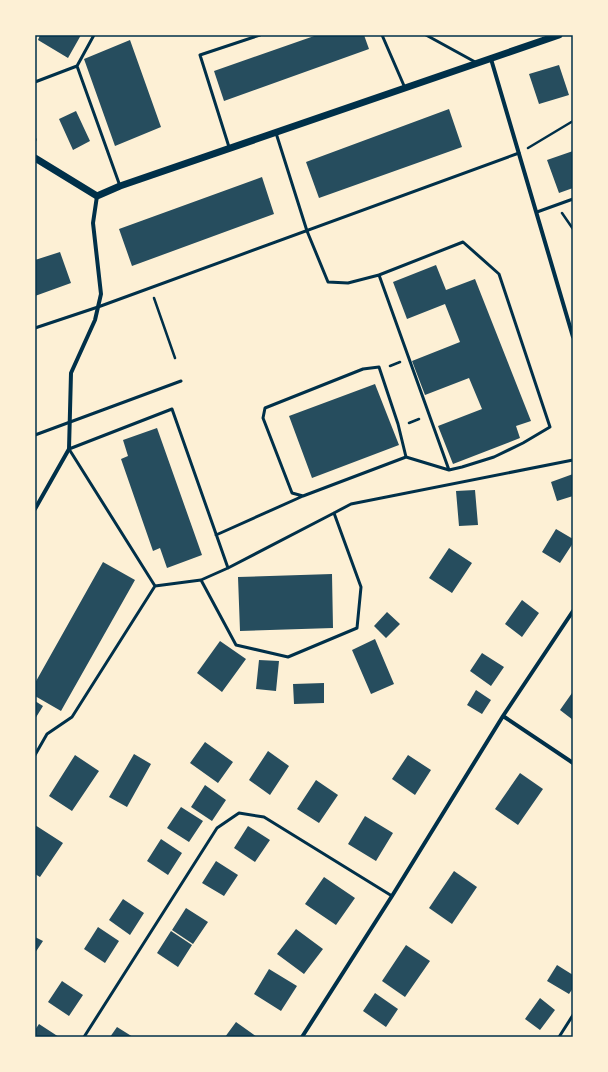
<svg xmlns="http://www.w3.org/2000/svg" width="608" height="1072" font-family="Raleway,sans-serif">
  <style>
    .building { fill: #264d5e }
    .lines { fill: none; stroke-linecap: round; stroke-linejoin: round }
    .path { stroke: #003049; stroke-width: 2.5 }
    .service { stroke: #003049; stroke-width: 3 }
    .minor { stroke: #003049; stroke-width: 4 }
    .tertiary { stroke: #003049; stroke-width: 7 }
    .neatline { fill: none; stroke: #003049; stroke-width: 1.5 }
  </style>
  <rect width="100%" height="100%" fill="#fdf0d5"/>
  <!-- building -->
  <path class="building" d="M40,35H81L68,58L38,40Z
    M317,35H364L369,49L224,101L214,71Z
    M130,40L161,127L115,146L84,59Z
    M559,65L569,95L539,104L529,74Z
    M449,109L462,147L319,198L306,162Z
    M76,111L90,141L73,150L59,119Z
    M573,151V188L559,193L547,160Z
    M262,177L274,214L132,266L119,229Z
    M60,252L71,283L35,296V260Z
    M436,265L446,290L475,279L531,421L516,426L520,438L453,464L438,426L482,409L469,378L425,395L412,361L460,342L445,304L407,319L393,282Z
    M375,384L399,445L312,478L289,416Z
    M157,428L202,555L167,568L160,548L153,551L121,459L128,456L123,440Z
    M573,474V496L557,501L551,482Z
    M475,490L478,525L459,526L456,491Z
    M556,529L573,539V543L560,563L542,552Z
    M449,548L472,563L452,593L429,578Z
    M103,562L135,580L61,711L35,696V683Z
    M332,574L333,628L240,631L238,577Z
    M522,600L539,613L522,637L505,624Z
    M387,612L400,624L386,638L374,626Z
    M375,639L394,684L371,694L352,650Z
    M220,641L246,659L222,692L197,673Z
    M482,653L504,667L491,686L470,671Z
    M259,660L279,661L276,691L256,689Z
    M324,683V703L294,704L293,684Z
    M476,690L491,700L482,714L467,705Z
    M572,693H573V720L560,710Z
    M35,701L43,706L35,719Z
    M205,742L233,762L218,783L190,763Z
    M268,751L289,766L270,795L249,780Z
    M134,754L151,764L127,807L109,797Z
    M75,755L99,771L72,811L49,796Z
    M408,755L431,770L415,795L392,779Z
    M520,773L543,789L518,825L495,809Z
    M316,780L338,795L319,823L297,809Z
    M205,785L226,800L212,821L191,807Z
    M181,807L203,821L189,842L167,828Z
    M365,816L393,833L376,861L348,844Z
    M35,825L63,843L40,877L35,874Z
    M248,826L270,840L255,862L234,848Z
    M161,839L182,853L168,875L147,861Z
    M216,861L238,875L224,896L202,883Z
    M454,871L477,887L452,924L429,908Z
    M324,877L355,898L336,925L305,904Z
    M123,899L144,913L130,935L109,920Z
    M186,908L208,922L193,944L172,930Z
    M98,927L119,941L105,963L84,949Z
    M296,929L323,949L304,974L277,954Z
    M171,931L192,945L178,967L157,953Z
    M35,937L43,941L35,953Z
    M406,945L430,961L405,997L382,981Z
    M557,965L573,975V988L569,994L547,981Z
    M269,969L297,986L281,1011L254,994Z
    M62,981L83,995L69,1016L48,1002Z
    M375,993L398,1009L386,1027L363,1011Z
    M540,998L555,1010L540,1030L525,1019Z
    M236,1022L257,1037H225Z
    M39,1024L59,1037H35V1030Z
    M117,1027L133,1037H110Z"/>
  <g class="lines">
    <!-- path -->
    <path class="path" d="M528,148L573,121
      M562,213L573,229
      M154,298L175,358
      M390,366L400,362
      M409,423L419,419"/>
    <!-- service -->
    <path class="service" d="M382,35L405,88
      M426,35L477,63
      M77,66L120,186
      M35,82L77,66L94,35
      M276,133L307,231L328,282L348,283L379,275
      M35,139V140
      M229,147L200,55L260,35
      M537,212L573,199
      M35,328L98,307L519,153
      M35,435L181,381
      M406,457L398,424L379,367L363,369L265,408L263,418L292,493L303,496L406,457L449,470L462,467L494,457L523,443L550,427L499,274L463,242L379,275L449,470
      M216,535L303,496
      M228,568L172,409L69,449L155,586L201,580L228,568L334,513L351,504L573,460
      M201,580L236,645L288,657L357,628L361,587L334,513
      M35,755L47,734L72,717L155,586
      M84,1037L217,828L239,813L264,817L392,896
      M559,1037L573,1015"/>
    <!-- minor -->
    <path class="minor" d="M491,59L573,337
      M35,509L69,449L71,373L95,320L101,294L93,223L97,196
      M503,716L573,763
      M302,1037L392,896L503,716L573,611"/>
    <!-- tertiary -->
    <path class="tertiary" d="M35,158L97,196L120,186L559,35"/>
  </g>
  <!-- border -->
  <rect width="608" height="1072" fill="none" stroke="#fdf0d5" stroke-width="72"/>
  <rect x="36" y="36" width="536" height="1000" class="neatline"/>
</svg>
